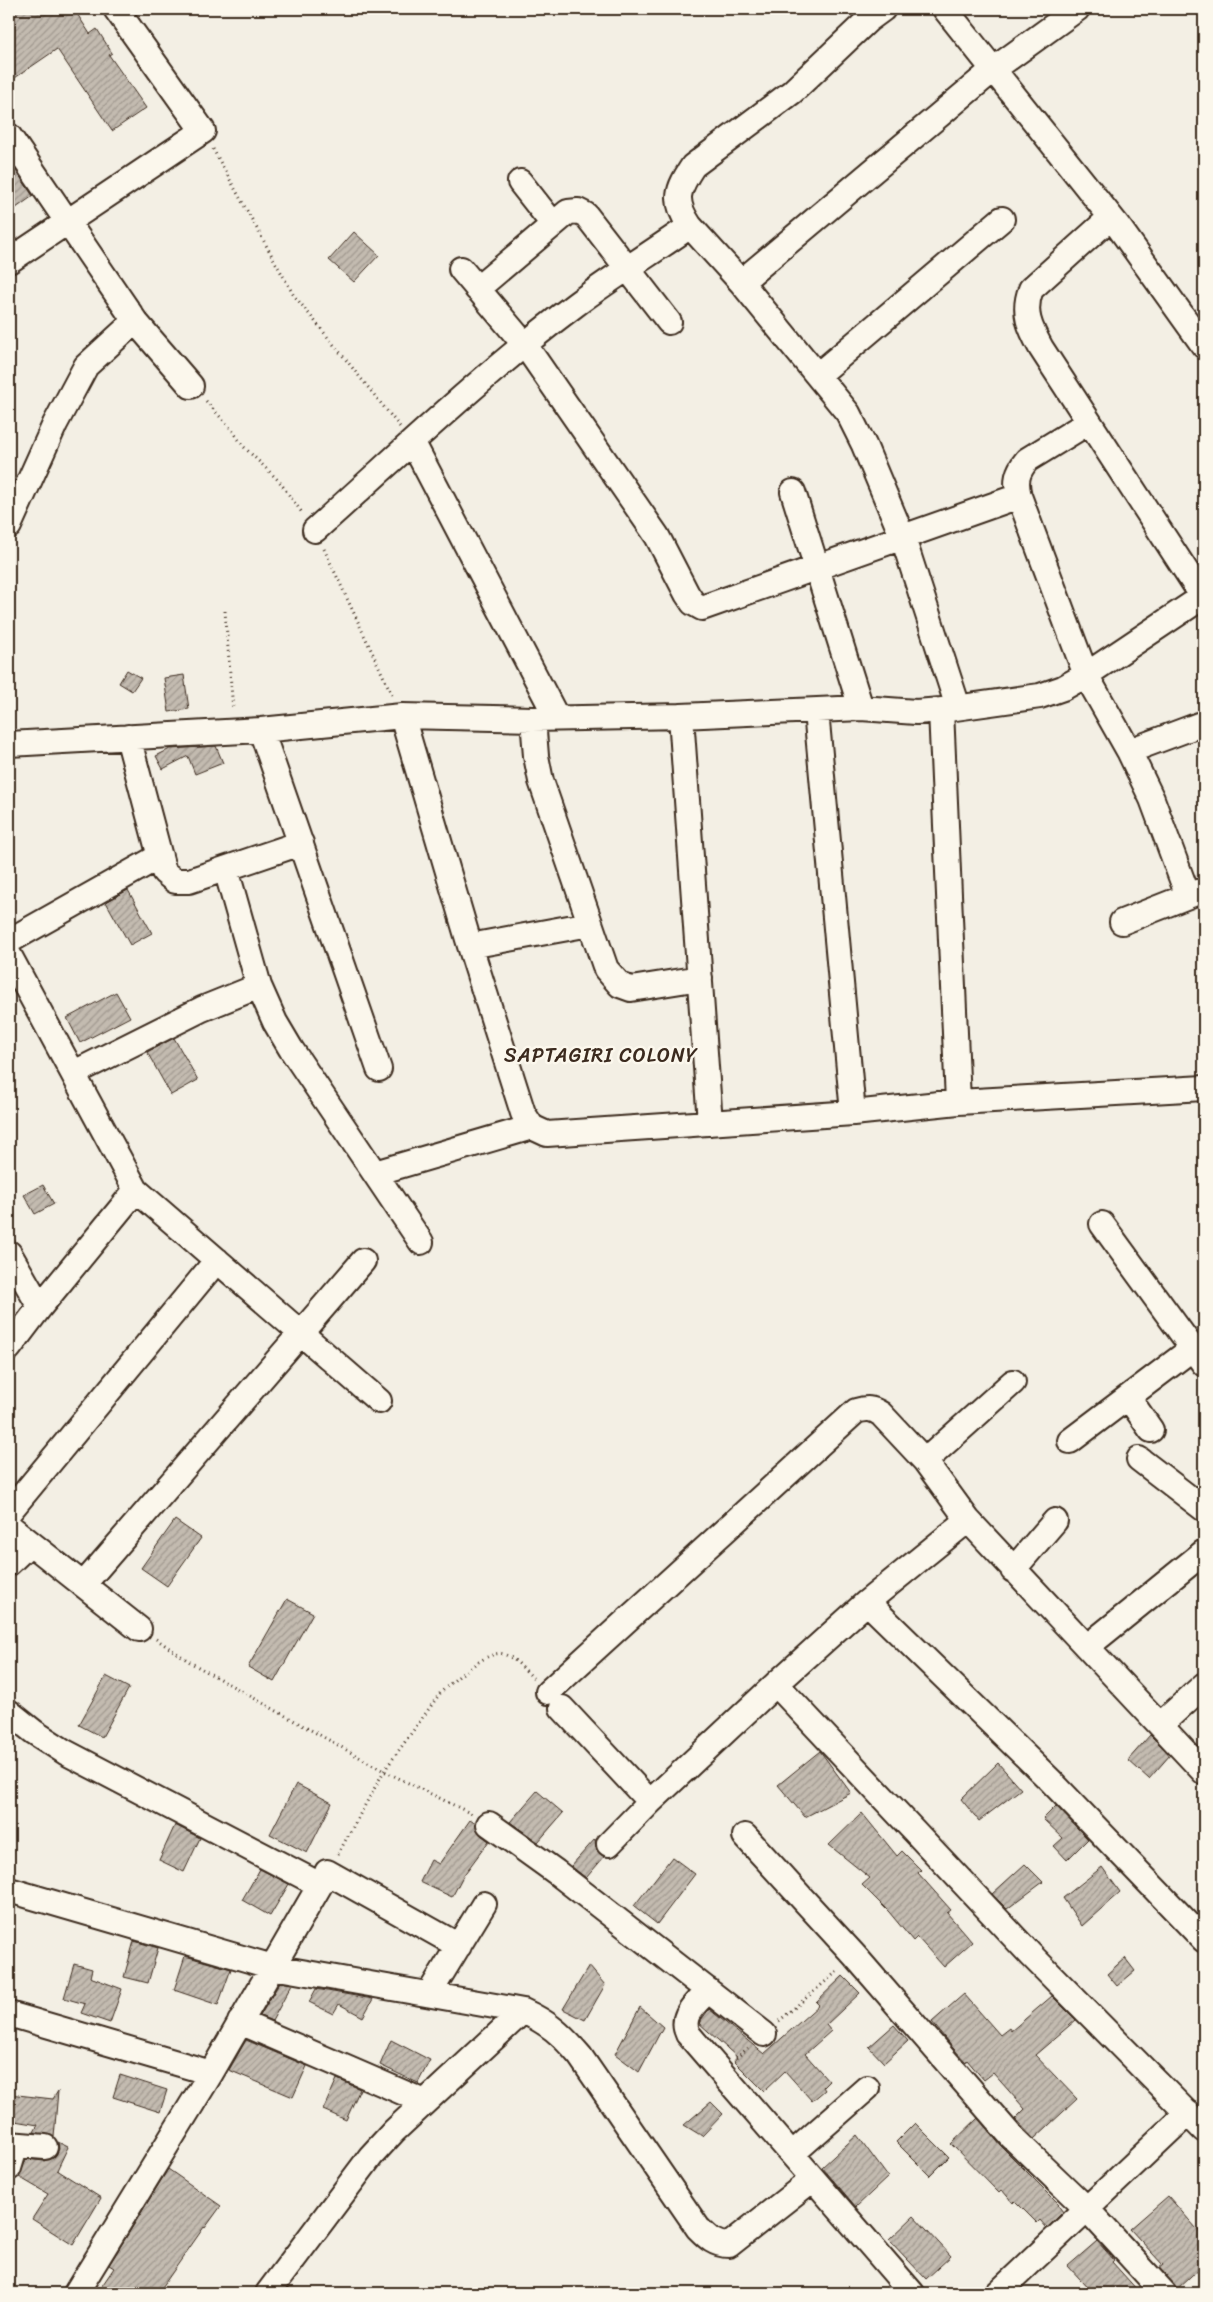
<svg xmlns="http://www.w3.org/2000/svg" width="1213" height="2302" font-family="Sriracha,sans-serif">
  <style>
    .building { fill: url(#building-hatch); stroke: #3b2a1e }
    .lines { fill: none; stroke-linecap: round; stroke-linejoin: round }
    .minor-casing { stroke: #3b2a1e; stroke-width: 28 }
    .path { stroke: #3b2a1e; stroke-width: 3; stroke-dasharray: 1 4; stroke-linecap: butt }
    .minor { stroke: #fbf7ec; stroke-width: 24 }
    .labels { text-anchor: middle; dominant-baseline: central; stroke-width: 5; stroke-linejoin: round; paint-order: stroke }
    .neighbourhood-label { font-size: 20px; letter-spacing: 1px; fill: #3b2a1e; stroke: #fbf7ec }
  </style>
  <defs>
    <pattern id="building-hatch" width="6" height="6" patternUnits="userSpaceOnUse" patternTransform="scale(1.25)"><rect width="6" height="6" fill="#c3bbb0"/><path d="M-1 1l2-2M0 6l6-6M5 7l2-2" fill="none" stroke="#a0988f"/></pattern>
  </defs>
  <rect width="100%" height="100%" fill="#f3efe4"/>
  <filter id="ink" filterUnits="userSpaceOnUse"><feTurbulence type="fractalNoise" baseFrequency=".02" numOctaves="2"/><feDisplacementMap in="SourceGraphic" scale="10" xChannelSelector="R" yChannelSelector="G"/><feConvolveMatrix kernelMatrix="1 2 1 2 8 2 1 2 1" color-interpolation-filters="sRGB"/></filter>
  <g filter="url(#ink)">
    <!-- building -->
    <path class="building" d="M9,9H74L90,34L97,29L112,53L109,55L146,108L112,131L57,49L9,82Z
      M9,160L33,196L9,213Z
      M354,232L379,255L354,282L329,260Z
      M127,670L141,678L132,691L119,683Z
      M184,675L189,709L169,712L164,678Z
      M216,746L223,763L195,774L188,756L163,769L156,756L170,749Z
      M128,890L152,933L130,945L106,902Z
      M116,992L130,1017L80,1043L67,1018Z
      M174,1038L198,1080L171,1095L147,1052Z
      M43,1185L54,1204L35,1214L24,1195Z
      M175,1520L201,1538L167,1586L141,1568Z
      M287,1599L313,1613L274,1682L248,1667Z
      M106,1676L129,1688L102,1737L79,1725Z
      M1150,1735L1170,1755L1149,1779L1128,1760Z
      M820,1751L851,1793L805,1817L778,1785Z
      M998,1763L1021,1789L979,1821L961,1799Z
      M296,1784L332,1803L307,1853L270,1834Z
      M537,1791L563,1813L538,1842L510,1822Z
      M1056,1806L1088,1839L1067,1860L1054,1846L1063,1838L1043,1819Z
      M862,1813L897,1856L902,1851L921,1870L918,1873L951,1910L947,1913L972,1942L944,1967L917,1937L913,1941L889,1912L862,1885L870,1878L829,1845Z
      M470,1820L476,1824L481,1835L489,1841L463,1876L452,1897L420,1882L431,1860L439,1864Z
      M175,1825L200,1838L184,1872L159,1860Z
      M595,1839L596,1848L604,1857L586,1878L571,1866Z
      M672,1857L695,1874L657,1924L634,1906Z
      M1025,1864L1043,1882L1007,1909L992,1894Z
      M1102,1867L1120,1892L1082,1926L1063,1898Z
      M260,1869L289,1884L270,1916L242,1900Z
      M134,1941L158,1948L148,1983L124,1977Z
      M185,1956L231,1969L218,2005L174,1990Z
      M1125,1958L1135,1971L1117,1986L1107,1974Z
      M74,1964L92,1969L90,1977L122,1989L110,2023L81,2013L85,2004L64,1998Z
      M589,1966L605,1985L585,2020L563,2009Z
      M843,1976L860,1993L826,2025L831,2031L805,2054L829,2081L823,2087L825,2090L812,2101L785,2071L764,2091L734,2061L737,2057L699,2023L709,2009L764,2054L819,2005L816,2002Z
      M280,1982L292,1984L272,2021L260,2016Z
      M316,1989L373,1999L363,2017L339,2004L333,2014L309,2002Z
      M964,1994L1000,2035L1009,2028L1011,2031L1052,1996L1076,2020L1035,2055L1077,2099L1034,2139L1015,2119L1025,2109L993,2073L984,2080L967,2060L966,2062L952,2047L932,2022Z
      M640,2007L663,2027L639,2072L615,2054Z
      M894,2025L908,2041L884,2063L869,2047Z
      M246,2040L307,2066L293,2097L229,2070Z
      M391,2040L430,2060L418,2083L380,2065Z
      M120,2075L167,2090L160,2112L113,2097Z
      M337,2079L360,2089L346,2120L323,2110Z
      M58,2091L54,2137L34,2132L38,2125L9,2120V2094L53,2099Z
      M711,2102L723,2114L702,2136L684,2125Z
      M978,2118L1001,2146L1058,2203L1057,2204L1063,2212L1047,2228L1040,2220L1037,2223L1015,2201L1013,2203L1002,2190L999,2193L951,2144Z
      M915,2123L949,2157L930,2176L896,2142Z
      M857,2135L888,2177L856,2207L822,2167Z
      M58,2142L68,2147L57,2170L101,2198L73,2245L32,2219L48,2194L19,2177L26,2159L44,2161L56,2155L59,2149Z
      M168,2169L221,2206L205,2228L204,2227L158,2293H97L114,2268L109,2265Z
      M1168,2196L1204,2237V2264L1177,2289L1159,2268L1163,2265L1130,2229Z
      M914,2216L951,2256L926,2279L889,2240Z
      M1097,2241L1114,2260L1112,2262L1140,2293H1093L1068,2266Z"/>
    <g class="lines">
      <!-- minor casing -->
      <g class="minor-casing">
        <path id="minor" d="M945,9L1118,226L1204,346
          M9,136L135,321L191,386
          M520,182L553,224
          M1111,217L1031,289C1022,312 1030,328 1041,348L1203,597
          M690,226L741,282L848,413L864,445L903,538L958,707
          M9,261L203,131L116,9
          M461,269L525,345L657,536L687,594L693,603L702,608L1019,496
          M741,282L994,69L1077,9
          M477,289L568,212L578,211L586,215L669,322
          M818,375L1002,219
          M1089,422L1027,460C1017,472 1015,481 1019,496L1086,675L1129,751L1204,723
          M413,443L557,718
          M793,492L861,708
          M9,526L55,424L86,366L135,321
          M315,530C400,454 483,374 575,305C612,277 652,253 690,226C673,201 677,190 693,166L792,92L868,20L883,9
          M941,710L958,1102
          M816,711L853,1113
          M402,716L470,946L523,1113L532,1127L547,1134L853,1113L958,1102L1204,1088
          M681,716L710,1123
          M533,719L536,756L541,781L606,969L620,985L631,989L700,978
          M261,730L379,1069
          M128,737L164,872L175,881H189L301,843
          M9,744L261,730L402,716L533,719L681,716L861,708L916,712L941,710L1040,696L1063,688L1086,675L1204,596
          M1129,751L1152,799L1188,896L1204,890
          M226,869L259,986
          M1122,922L1188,896
          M9,941L160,856
          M470,946L590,924
          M9,955L136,1190L379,1401
          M74,1073L202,1009L259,986L275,1022L291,1049L421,1242
          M375,1173L532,1127
          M1102,1224L1204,1364
          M9,1253L40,1307
          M9,1348L40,1307L136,1190
          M1128,1397L1151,1430
          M1070,1441L1193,1348
          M1139,1459L1204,1509
          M925,1461L1013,1382
          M9,1512L217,1260
          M9,1526L139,1629
          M9,1563L30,1543
          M1013,1570L1055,1521
          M83,1585L363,1261
          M867,1602L1050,1780L1204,1940
          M1088,1646L1204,1552
          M776,1684L867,1602L968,1520
          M548,1692L856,1411C867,1408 872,1408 881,1414L925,1461L968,1520L1204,1772
          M562,1708L650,1802L776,1684L1031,1955L1204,2130
          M9,1712L34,1732L65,1752L320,1885L211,2073L76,2293
          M1160,1725L1204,1685
          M489,1824L556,1872L764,2034
          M745,1836L855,1956L1011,2136L1086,2208L1164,2293
          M609,1844L650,1802
          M327,1872L459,1946
          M9,1890L273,1967L523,2011C549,2023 561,2034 580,2056L698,2228C708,2238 715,2245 729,2245L813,2179
          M708,1990C696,2004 679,2015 688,2034L912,2293
          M429,1994L484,1904
          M9,2014L211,2073
          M240,2022L425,2102
          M9,2144L45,2147
          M792,2154L867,2088
          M9,2168L16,2145
          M268,2293L371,2156L394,2131L523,2011
          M998,2293L1188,2113"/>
      </g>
      <!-- path -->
      <path class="path" d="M213,149L293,294L400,427
        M206,401L232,430L244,447L279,481L303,514
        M324,549L393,697
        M225,611L233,710
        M156,1639L193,1664L384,1771L472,1814
        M338,1854L384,1771L441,1692C452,1682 488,1649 503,1654C514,1657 525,1670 533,1678
        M779,2021L839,1970
        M736,2058L748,2048"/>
      <!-- minor -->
      <use href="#minor" class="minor"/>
    </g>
  </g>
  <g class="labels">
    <!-- neighbourhood labels -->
    <g class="neighbourhood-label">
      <text x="601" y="1055">SAPTAGIRI COLONY</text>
    </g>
  </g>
  <!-- margin -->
  <rect width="1213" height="2302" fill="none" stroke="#fbf7ec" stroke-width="30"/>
  <rect x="15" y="15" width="1183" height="2272" fill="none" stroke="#3b2a1e" stroke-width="2" filter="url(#ink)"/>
</svg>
